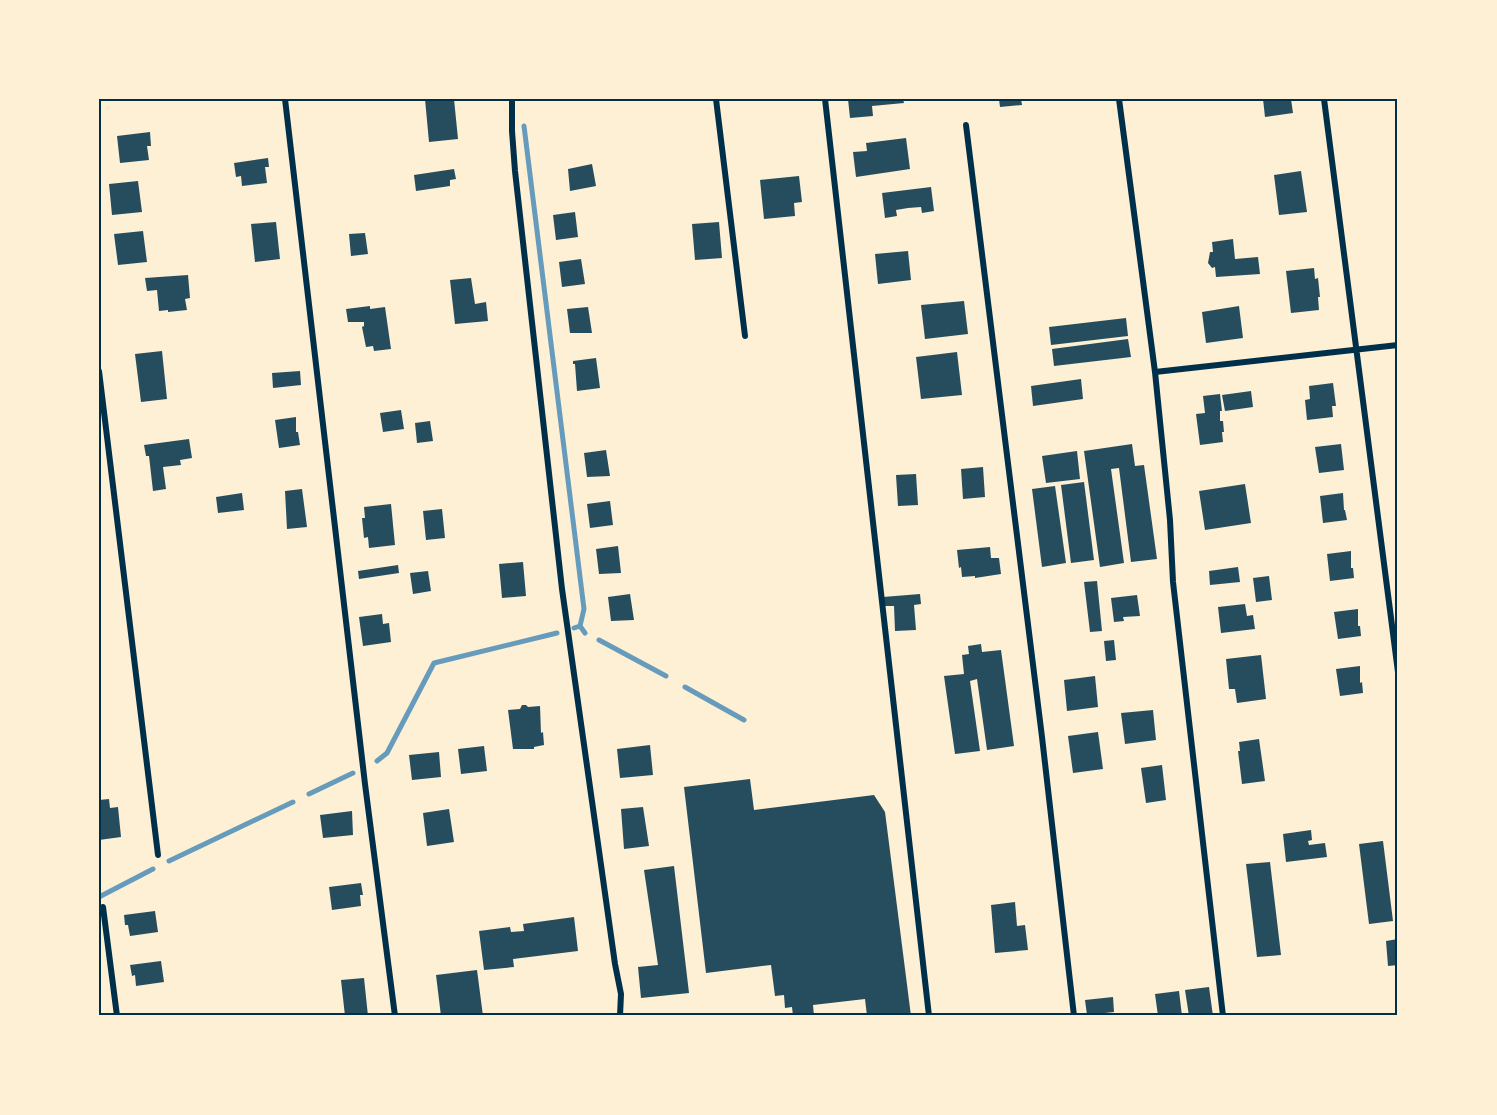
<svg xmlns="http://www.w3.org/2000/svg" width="1497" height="1115" font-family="'PT Sans',sans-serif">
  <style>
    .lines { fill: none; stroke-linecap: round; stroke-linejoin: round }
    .stream { stroke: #669bbc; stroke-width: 5 }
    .building { fill: #264d5e }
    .minor { stroke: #003049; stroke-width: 6 }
    .neatline { fill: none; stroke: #003049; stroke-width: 2 }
  </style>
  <rect width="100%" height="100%" fill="#fdf0d5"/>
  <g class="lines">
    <!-- stream -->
    <path class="stream" d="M524,126L584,609L580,626
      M574,628L580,626L585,633
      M599,640L666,676
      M685,687L744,720
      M377,761L387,753L434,663L557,633
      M309,794L353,773
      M169,861L293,802
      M99,897L153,869"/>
  </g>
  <!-- building -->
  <path class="building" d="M425,99H454L458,139L429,142Z
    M848,99H903L904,103L872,106L873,116L850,118Z
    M999,99H1021L1022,105L1000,107Z
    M1263,99H1291L1293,113L1265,117Z
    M150,132L151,146H147L149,160L120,163L117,136Z
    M906,138L910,169L856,177L853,152L867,151L866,143Z
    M268,158L269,167H265L267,183L242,186L241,176L236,177L234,163Z
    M592,164L596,186L570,191L568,169Z
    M454,169L456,179L450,180V186L416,191L414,175Z
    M1301,171L1307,212L1279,215L1274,175Z
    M799,176L802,202L794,203L795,216L764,219L760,180Z
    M138,181L142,212L112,215L109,184Z
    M931,187L934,211L922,213L921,207L908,208L896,210L897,216L885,218L882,193Z
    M575,212L578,237L556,240L553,215Z
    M276,222L280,259L255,262L251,224Z
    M719,222L722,258L695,260L692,224Z
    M143,231L147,262L118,265L114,234Z
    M365,233L368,254L351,256L349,234Z
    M1233,239L1235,259L1258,257L1260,274L1216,277L1215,267L1212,268L1208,263L1210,252H1213L1212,242Z
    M908,251L911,280L878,284L875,254Z
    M581,259L585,284L562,287L559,262Z
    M1314,268L1315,279L1318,278L1320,297H1318L1319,310L1291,313L1286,271Z
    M188,275L190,298L185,299L187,310L168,312V310L159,311L157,290L147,291L145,278Z
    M471,278L475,304L486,302L488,321L455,324L450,280Z
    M964,301L968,334L925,339L921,305Z
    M370,306V309L385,307L391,349L374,351L373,346L366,347L362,327L364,326V322H348L346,309Z
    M1239,306L1243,338L1206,343L1202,312Z
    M588,307L592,333H570L567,309Z
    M1126,318L1128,336L1051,345L1049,327Z
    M1128,339L1131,357L1054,366L1052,349Z
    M162,351L167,399L141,402L135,354Z
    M957,352L962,395L921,399L916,357Z
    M596,358L600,388L577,391L575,364H573V361Z
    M300,371L301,385L273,388L272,373Z
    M1081,379L1083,399L1033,406L1031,386Z
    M1333,383L1336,406H1332L1333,417L1307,420L1305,400L1310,399L1309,386Z
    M1251,391L1253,407L1225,411L1222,395Z
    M1220,394L1222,411H1220V421H1223L1224,432H1222L1223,442L1200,445L1196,414L1205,413L1203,396Z
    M401,410L404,429L383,432L380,413Z
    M296,417V432H298L300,445L279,448L275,420Z
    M430,421L433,441L417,443L415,423Z
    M189,439L192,458L180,460L181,465L163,467L166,489L153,491L149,456H146L144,445Z
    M1132,444L1135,466L1144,465L1157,559L1131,562L1119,468L1111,469L1124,563L1100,567L1084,451Z
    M1341,444L1344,470L1319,473L1315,447Z
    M606,450L610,476L587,477L584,453Z
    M1077,451L1080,479L1046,483L1042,456Z
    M983,467L985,497L963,499L961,469Z
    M916,474L918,505L898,506L896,475Z
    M1084,482L1094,560L1071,563L1061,485Z
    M1245,484L1251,523L1205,530L1199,491Z
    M1055,486L1066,563L1042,567L1032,489Z
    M302,489L307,527L287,529L285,491Z
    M242,493L244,510L218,513L216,497Z
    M1343,493L1344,510H1345L1347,520L1323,523L1320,496Z
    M610,501L613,525L590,528L587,504Z
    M391,504L395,545L369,548L368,537L364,538L362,518H365L364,507Z
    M442,509L445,538L426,540L423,511Z
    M618,546L621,573L599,574L596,549Z
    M990,547L991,558H999L1001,574L975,578V576L962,577L961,567L959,568L957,550Z
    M1351,551V568H1353L1354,578L1330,581L1327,554Z
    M523,562L526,596L502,598L499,564Z
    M398,565L399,573L359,579L358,571Z
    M1238,567L1240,582L1210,585L1209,571Z
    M428,571L431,591L413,594L410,573Z
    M1269,576L1272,600L1256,602L1253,578Z
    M1097,581L1102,631L1090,632L1084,582Z
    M630,594L634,620L611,621L608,597Z
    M920,594L921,604L914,605L916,630L895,631L894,606H884L883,597Z
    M1137,595L1140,616L1123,617L1124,621L1114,622L1111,598Z
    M1245,604L1247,616L1253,615L1255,629L1221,633L1218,607Z
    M1358,609V626H1360L1361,636L1338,639L1334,612Z
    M382,614L383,624L389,623L391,642L363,646L359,617Z
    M1114,640L1116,660L1106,661L1104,641Z
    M981,644L982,652L1001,650L1014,746L987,750L977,679L970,681L980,751L955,754L944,676L964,674L962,655L969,654L968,646Z
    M1261,655L1266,699L1237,703L1235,689H1229L1226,659Z
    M1360,666V683L1362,682L1363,693L1340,696L1336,669Z
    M1095,676L1098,707L1067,711L1064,680Z
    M522,705H526L528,707L540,706L541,733L543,732L544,745L534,747V749H513L508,710L520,709Z
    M1153,710L1156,740L1125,744L1121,713Z
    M1098,732L1103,769L1073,773L1068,736Z
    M1259,739L1265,781L1242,784L1238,751H1240L1239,742Z
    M650,745L653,775L620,778L617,749Z
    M484,746L487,771L461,774L458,749Z
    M439,752L441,777L412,780L409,755Z
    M1162,765L1166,800L1146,803L1141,768Z
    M750,779L754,810L874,795L885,812L911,1016H867L865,999L813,1005L814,1016H793L792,1007L785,1008L784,995L775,996L771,965L706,973L684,787Z
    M109,799L110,808L118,807L121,837L99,840V800Z
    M643,807L649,846L624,849L621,809Z
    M449,809L454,842L427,846L423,813Z
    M352,811L353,835L323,838L320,815Z
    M1311,830L1312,840L1308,841L1309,845L1325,843L1327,857L1286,862L1283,834Z
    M1383,841L1393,921L1369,924L1359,844Z
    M1270,862L1281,955L1257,957L1246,864Z
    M674,866L689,993L641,998L638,967L658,965L644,870Z
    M361,883L363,895H360L361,906L332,910L329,887Z
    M1015,902L1017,926L1025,925L1028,950L995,953L991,905Z
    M155,911L158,932L130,936L128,925H125L124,915Z
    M574,917L578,951L513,959L514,967L484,970L479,931L510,927L511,932L524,931L523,924Z
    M1398,939V965L1388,966L1386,941Z
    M161,961L164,982L136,986L135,975L132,976L130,965Z
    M477,970L483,1016H441L436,975Z
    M364,978L368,1016H345L341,980Z
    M1209,987L1213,1016H1189L1185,990Z
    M1179,991L1182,1016H1158L1155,994Z
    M1113,997L1114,1012L1087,1015L1085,1000Z"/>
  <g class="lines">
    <!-- minor -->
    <path class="minor" d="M285,99L365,784L395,1016
      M512,99V131L515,171L562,589L615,964L621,994L620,1016
      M716,99L745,336
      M825,99L929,1016
      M1119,99L1155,372L1170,520L1173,582L1223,1016
      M1324,99L1398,672
      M966,125L1042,737L1074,1016
      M99,371L158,855
      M1155,372L1398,345
      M103,907L117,1016"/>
  </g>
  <!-- border -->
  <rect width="1497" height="1115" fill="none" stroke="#fdf0d5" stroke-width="201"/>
  <rect x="100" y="100" width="1296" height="914" class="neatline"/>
</svg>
